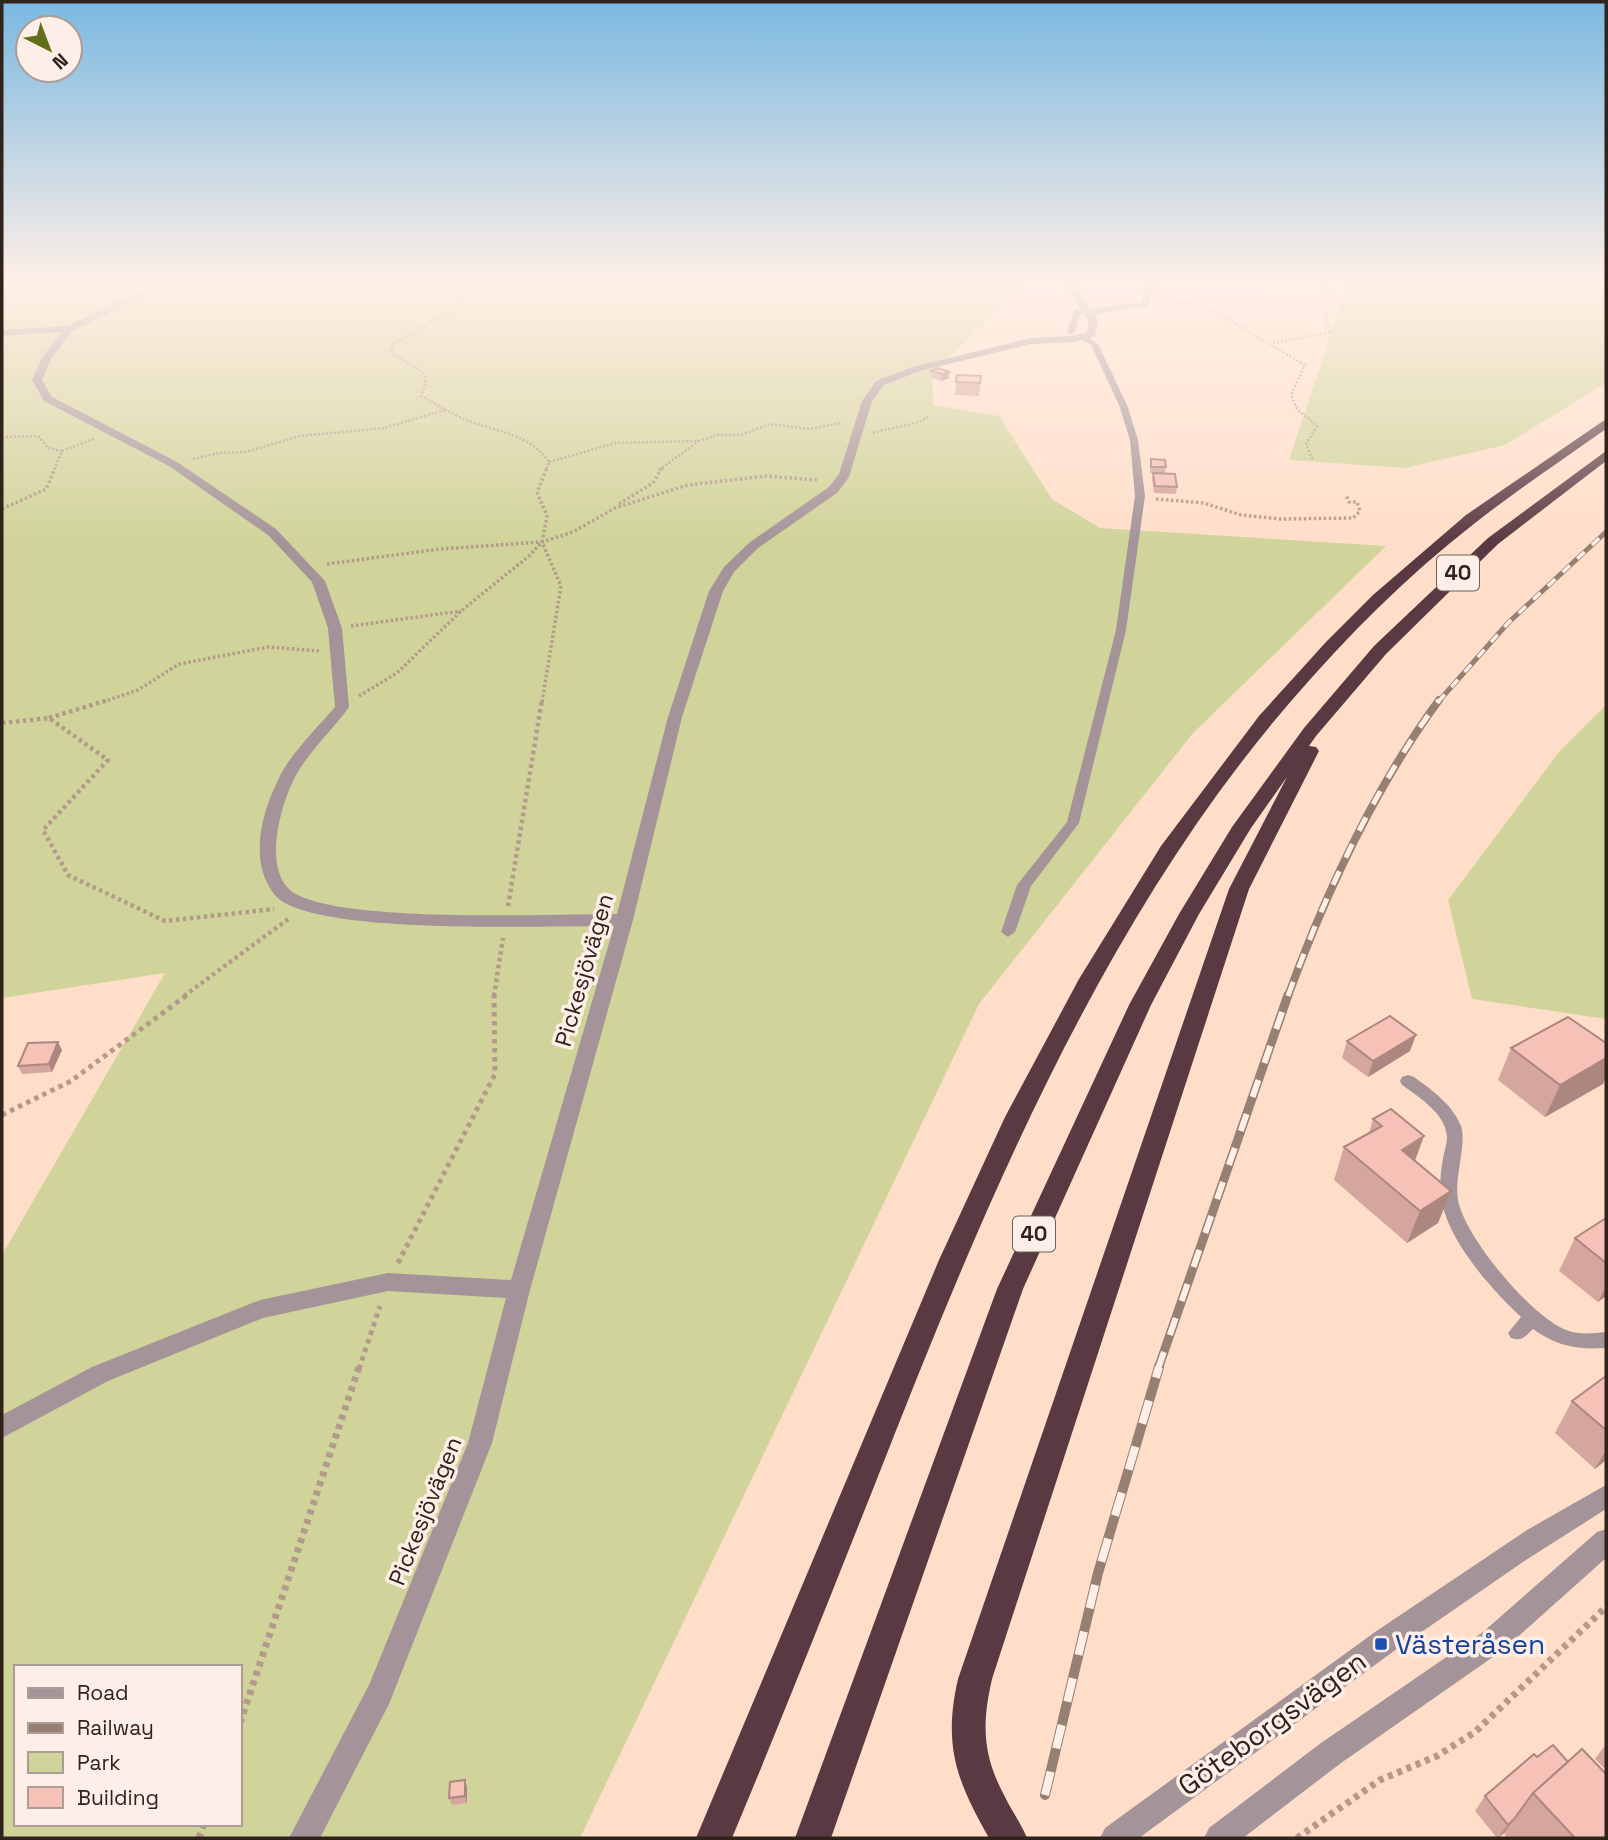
<svg xmlns="http://www.w3.org/2000/svg" width="1608" height="1840" font-family="'Space Grotesk',sans-serif">
<rect width="100%" height="100%" fill="#ffdec9"/>
<path fill="#d0d49a" fill-rule="evenodd" d="M2 285H1024L932 374 933 405 999 416 1052 499 1100 528 1386 546 1193 733 979 1004 580 1838H2V1255L165 973 2 998ZM16 1667H240V1824H16Z
M1347 285H1606V383L1505 445 1405 468 1289 460Z
M1606 705V1019L1472 999 1448 900 1559 752Z"/>
<g fill="none" stroke-linecap="round" stroke-linejoin="round">
<path stroke="#b49a8a" stroke-width="2.5" stroke-dasharray="2 2" stroke-linecap="butt" d="M473 285 453 310 393 344 391 353 423 372 426 382 421 396C436 404 450 413 466 420 496 432 529 433 549 462L546 470
M1161 305 1197 301 1305 365 1291 395 1297 409 1317 426 1306 444 1313 460
M1273 343 1332 332 1325 318 1333 305 1325 287 1329 285
M873 433C891 427 914 426 928 417
M2 437 38 436 48 448 62 451 54 470
M62 451 94 439
M193 459 219 453 246 452 300 436 384 428 445 410
M549 462 615 443 699 441 717 435H741L770 424 809 429 842 423
M659 470 699 441"/>
<path stroke="#b49a8a" stroke-width="3.5" stroke-dasharray="2.5 2.5" stroke-linecap="butt" d="M1156 499 1204 503 1241 515 1280 519 1353 518 1360 511 1357 502H1349L1346 495
M619 504 653 483 662 468
M2 509 46 489 55 468
M327 564 440 549 541 542
M351 626 461 611
M359 696 397 673 461 611 529 556 542 542 547 516 537 492 547 468
M103 702 138 690 179 664 268 647 319 651
M542 702 561 586 542 542 573 532 615 508 688 485 766 476 817 480"/>
<path stroke="#b49a8a" stroke-width="4.5" stroke-dasharray="3.5 3.5" stroke-linecap="butt" d="M49 718 108 700
M2 723 49 718 108 760 43 830 68 875 165 921 274 909
M508 906 542 700
M184 996 291 917
M494 996 503 938"/>
<path stroke="#b49a8a" stroke-width="5" stroke-dasharray="4.5 4.5" stroke-linecap="butt" d="M2 1115 71 1081 187 995
M398 1263 495 1074 494 995
M359 1369 380 1306"/>
<path stroke="#b49a8a" stroke-width="7" stroke-dasharray="5 5" stroke-linecap="butt" d="M240 1723 359 1367
M199 1838 204 1824
M1297 1838 1380 1780 1437 1756 1475 1732 1606 1607"/>
<path fill="#a49398" fill-rule="evenodd" d="M1074 309 1093 312 1089 314H1080L1075 332 1071 334 1067 332Z
M1080 335H1086L1098 344 1127 405 1138 440 1145 496 1126 630 1079 823 1031 886 1015 932 1008 937 1001 932 1017 885 1067 822 1116 630 1135 496 1130 440 1119 405 1091 345 1080 339Z
M1408 1075 1414 1077C1432 1090 1452 1104 1461 1126 1467 1144 1454 1177 1458 1200 1464 1236 1534 1321 1569 1331 1581 1335 1594 1333 1606 1332V1348C1578 1350 1556 1346 1533 1329 1526 1336 1521 1342 1511 1338L1508 1333 1521 1317C1492 1290 1453 1246 1443 1207 1439 1192 1440 1174 1443 1159 1444 1152 1447 1144 1447 1137 1446 1114 1419 1097 1402 1085L1400 1081 1402 1077Z"/>
<path fill="#a49398" fill-rule="evenodd" d="M154 285H166L72 331 51 359 42 380 52 397 177 462 276 529 325 581 342 628 349 707C332 731 307 753 294 779 281 805 263 866 290 890 329 924 555 914 617 914L668 717 709 591 724 567 750 542 829 487 839 474 862 401 876 381 912 367 1031 338 1074 336 1087 332 1088 320 1066 285H1075L1090 309 1142 302 1144 285H1154L1149 306 1094 314 1098 320 1095 336 1074 342 1031 344 920 371 884 385 872 401 849 477 837 493 758 548 734 572 723 591 682 717 633 920 530 1290 492 1443 389 1704 320 1838H289L369 1685 468 1443 506 1298 388 1291 263 1318 108 1381 2 1438V1415L92 1367 260 1300 388 1273 511 1280 614 926C554 925 306 937 274 894 248 860 262 812 279 778 290 754 318 727 335 707L328 628 312 582 268 535 169 466 44 401 32 380 41 359 61 332 2 336V330L67 326Z"/>
<path fill="#a49398" fill-rule="evenodd" d="M1606 1485V1509L1523 1562 1394 1651 1139 1838H1100L1105 1828 1375 1632 1527 1530Z
M1606 1529V1558L1503 1650 1341 1763 1243 1838H1204L1209 1828 1321 1743 1483 1632 1597 1532Z"/>
<path fill="#593942" fill-rule="evenodd" d="M1606 419V429C1562 460 1517 490 1475 523 1408 575 1347 636 1292 700 1100 922 981 1213 875 1484 828 1602 781 1721 732 1838H696L939 1260 1005 1117 1079 979 1161 846 1259 716 1326 642 1373 595 1466 515Z
M1606 451V461L1498 544 1386 654 1316 736 1309 746 1316 747 1319 751 1249 889 992 1679C982 1723 982 1754 1004 1795 1011 1810 1021 1823 1027 1838H989C956 1780 943 1745 958 1679L1229 889 1287 777 1251 828 1199 914 1151 1005 1023 1289 831 1838H795L997 1289 1129 1005 1179 914 1232 827 1304 728 1374 646 1488 538Z"/>
<g stroke="#968071" stroke-width="5">
<path id="rail-far3" d="M1438 702 1508 623 1606 532"/>
</g>
<g stroke="#968071" stroke-width="8">
<path id="rail-far2" d="M1288 996C1326 892 1373 790 1439 700"/>
</g>
<g stroke="#968071" stroke-width="9">
<path id="rail-far1" d="M1158 1369 1288 995"/>
</g>
<g stroke="#968071" stroke-width="10">
<path id="rail" d="M1045 1795 1098 1573 1159 1367"/>
</g>
<use href="#rail-far3" stroke="#fdefe7" stroke-width="3.5" stroke-dasharray="10" stroke-linecap="butt"/>
<use href="#rail-far2" stroke="#fdefe7" stroke-width="5" stroke-dasharray="15" stroke-linecap="butt"/>
<use href="#rail-far1" stroke="#fdefe7" stroke-width="6" stroke-dasharray="18" stroke-linecap="butt"/>
<use href="#rail" stroke="#fdefe7" stroke-width="8" stroke-dasharray="24" stroke-linecap="butt"/>
</g>
<path fill="#d4a69d" d="M931 371 949 372V378L941 381 931 377Z
M957 375 981 376 979 396 955 395Z
M1151 459 1166 467 1165 474 1177 487 1176 494 1154 493 1152 480 1153 473H1150Z
M1347 1041 1410 1051 1368 1077 1342 1058Z
M1606 1043V1076L1603 1084 1545 1117 1498 1080 1511 1048Z
M62 1050 52 1072 22 1074 18 1066Z
M1391 1109 1415 1161 1451 1191 1438 1223 1407 1243 1334 1180 1344 1147 1369 1133 1373 1119Z
M1606 1218V1296L1598 1302 1559 1271 1575 1238Z
M1606 1376V1460L1595 1469 1555 1433 1572 1401Z
M1606 1744V1770L1595 1759Z
M1537 1757 1606 1838H1507L1504 1833 1497 1838 1475 1811 1485 1796Z
M467 1787V1803L452 1805 449 1798Z"/>
<path fill="#ac8780" d="M949 372V378L941 381 942 374Z
M1416 1035 1410 1051 1368 1077 1373 1061Z
M58 1042 62 1050 52 1072 49 1064Z
M1606 1058V1076L1603 1084 1545 1117 1560 1085Z
M1424 1136 1412 1169 1402 1150Z
M1451 1191 1438 1223 1407 1243 1420 1211Z
M1606 1286V1296L1598 1302Z
M1606 1450V1460L1595 1469Z
M465 1780 467 1787V1803L465 1796Z
M1514 1819 1504 1833 1498 1838 1508 1825Z"/>
<path fill="#f6c1b7" stroke="#ac8780" stroke-width="2" d="M938 368 949 372 942 374 931 371Z
M957 375 981 376 980 383 956 382Z
M1151 459 1165 460 1166 467H1151Z
M1153 473 1175 474 1177 487 1155 486Z
M1390 1016 1416 1035 1373 1061 1347 1041Z
M1568 1017 1606 1043V1058L1560 1085 1511 1048Z
M58 1042 49 1064 18 1066 28 1043Z
M1391 1109 1424 1136 1402 1150 1451 1191 1420 1211 1344 1147 1382 1126 1373 1119Z
M1606 1218V1263L1575 1238Z
M1606 1376V1430L1572 1401Z
M1553 1745 1568 1762 1533 1793 1514 1819 1508 1825 1485 1796 1534 1754 1537 1757Z
M1582 1749 1606 1774V1838H1575L1533 1793Z
M465 1780V1796L449 1798 450 1782Z"/>
<linearGradient id="sky" x2="0" y2="1"><stop stop-color="#7ab8e1"/><stop offset="0.52" stop-color="#fff0e7"/><stop offset="1" stop-color="#fff0e7" stop-opacity="0"/></linearGradient>
<rect width="1608" height="543" fill="url(#sky)"/>
<rect fill="#1a4fb4" stroke="#fdefe7" stroke-width="2.5" x="1374" y="1637" width="14" height="14" rx="3.5"/>
<g text-anchor="middle" stroke-width="7" stroke-linejoin="round" paint-order="stroke">
<g fill="#fdefe7" stroke="#6d6058" stroke-width="2">
<rect x="1437" y="555.5" width="42" height="35" rx="5"/>
<rect x="1013" y="1216.5" width="42" height="35" rx="5"/>
</g>
<g font-size="21" font-weight="bold" fill="#2f231b">
<text x="1458" y="580">40</text>
<text x="1034" y="1241">40</text>
</g>
<g font-size="23" fill="#2f231b" stroke="#fdefe7">
<text transform="translate(584 970) rotate(-74)" y="8">Pickesjövägen</text>
<text transform="translate(425 1511) rotate(-68)" y="8">Pickesjövägen</text>
</g>
<g font-size="28" fill="#164399" stroke="#fdefe7" text-anchor="start">
<text x="1395" y="1654">Västeråsen</text>
</g>
<g font-size="28" fill="#2f231b" stroke="#fdefe7">
<text transform="translate(1272 1723) rotate(-36)" y="10">Göteborgsvägen</text>
</g>
</g>
<rect width="1608" height="1840" fill="none" stroke="#2f231b" stroke-width="7"/>
<rect x="14" y="1665" width="228" height="161" fill="#fdefe7" stroke="#ab9d95" stroke-width="2"/>
<rect x="28" y="1688" width="35" height="10" fill="#a49398" stroke="#ab9d95" stroke-width="2"/>
<text x="77" y="1700" font-size="21" fill="#2f231b">Road</text>
<rect x="28" y="1723" width="35" height="10" fill="#968071" stroke="#ab9d95" stroke-width="2"/>
<text x="77" y="1735" font-size="21" fill="#2f231b">Railway</text>
<rect x="28" y="1752" width="35" height="21" fill="#d0d49a" stroke="#ab9d95" stroke-width="2"/>
<text x="77" y="1770" font-size="21" fill="#2f231b">Park</text>
<rect x="28" y="1787" width="35" height="21" fill="#f6c1b7" stroke="#ab9d95" stroke-width="2"/>
<text x="77" y="1805" font-size="21" fill="#2f231b">Building</text>
<g transform="translate(49 49) rotate(138)"><circle r="33" fill="#fdefe7" stroke="#ab9d95" stroke-width="2"/>
<path d="M0-5L12 26L0 18L-12 26Z" fill="#636f18"/>
<text y="-10" font-size="19" font-weight="bold" text-anchor="middle" fill="#2f231b">N</text>
</g>
</svg>
